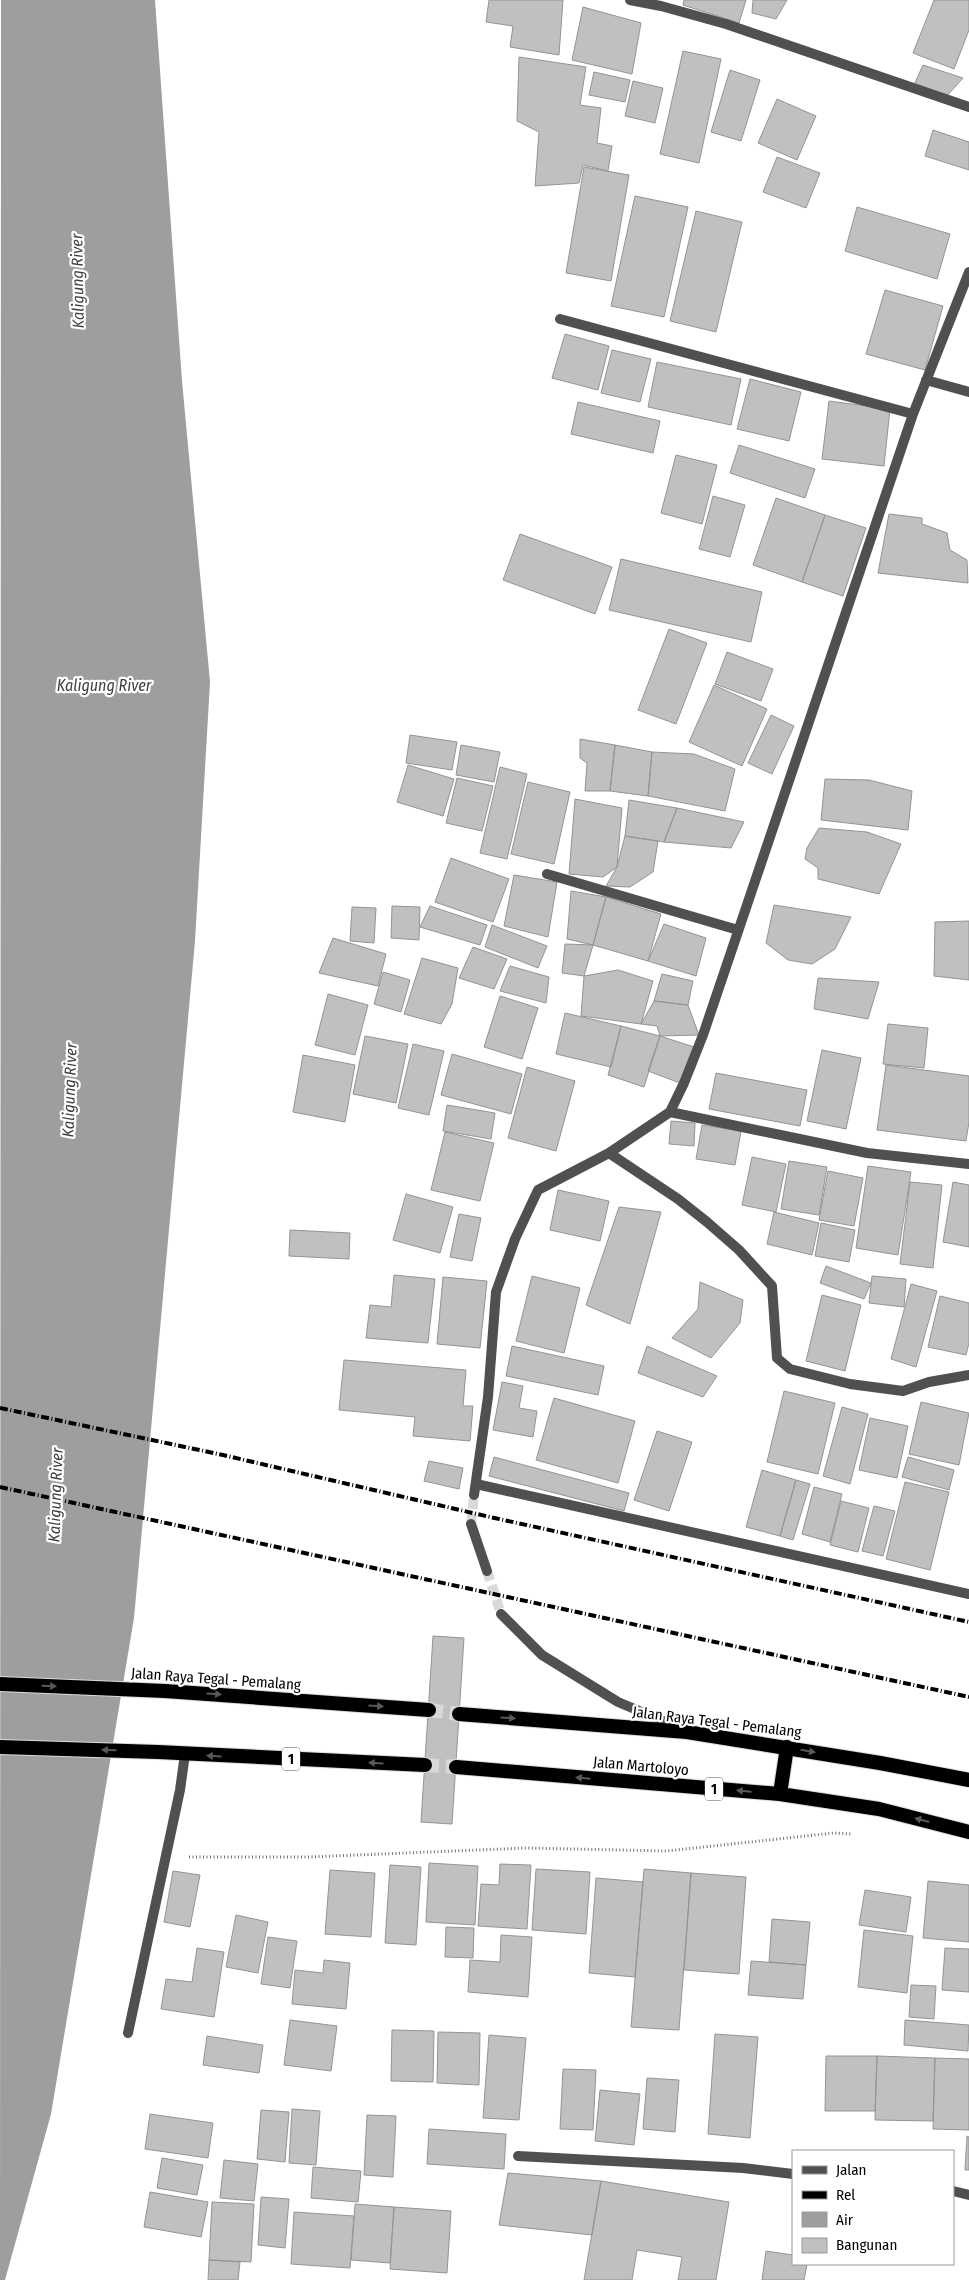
<svg xmlns="http://www.w3.org/2000/svg" width="969" height="2280" font-family="'Fira Sans Condensed',sans-serif">
<rect width="100%" height="100%" fill="#fff"/>
<path fill="#9e9e9e" d="M1 0H155L182 381 210 682 195 941 134 1618 51 2114 5 2280H0Z"/>
<path fill="#c0c0c0" stroke="#949494" d="M489 0H563L559 55 510 47 513 26 486 22Z
M684 0H746L739 23 683 5Z
M753 0H787L776 19 752 13Z
M934 0H969V30L954 69 913 53Z
M583 7 641 23 632 74 572 60Z
M683 51 721 59 699 163 660 154Z
M519 57 586 67 580 105 601 108 597 143 612 146 608 171 583 165 579 183 535 186 539 132 517 121Z
M923 65 963 78 946 97 914 85Z
M730 70 760 80 741 141 711 132Z
M594 72 630 80 625 102 589 95Z
M633 81 663 88 655 123 625 116Z
M777 99 816 116 797 160 758 143Z
M933 130 969 142V170L925 156Z
M777 157 820 173 806 208 763 192Z
M584 167 629 175 611 281 566 273Z
M635 196 688 207 664 317 611 306Z
M857 207 950 234 937 279 845 251Z
M696 211 742 222 716 332 670 321Z
M885 290 943 306 925 370 866 354Z
M565 334 609 346 598 390 552 378Z
M612 350 651 359 640 402 601 393Z
M657 362 741 379 731 425 648 407Z
M750 379 801 392 789 441 737 429Z
M829 401 890 409 884 466 822 459Z
M578 402 660 421 653 453 571 434Z
M739 445 815 469 805 498 730 473Z
M676 455 717 465 702 524 661 513Z
M713 496 745 505 730 557 699 549Z
M776 498 825 515 802 582 753 565Z
M889 514 922 518V524L947 533 950 550 967 560 968 583 878 573Z
M825 515 866 528 843 596 802 582Z
M520 534 612 567 595 614 503 580Z
M621 559 762 592 751 642 609 610Z
M669 629 707 643 676 724 638 710Z
M727 652 773 669 761 701 715 684Z
M714 685 767 709 742 766 689 742Z
M771 715 794 726 772 774 748 763Z
M410 735 457 742 452 770 406 763Z
M580 739 615 745 610 791H585L587 763 580 758Z
M461 745 500 752 494 782 456 775Z
M615 745 652 752 648 796 610 791Z
M652 752 694 754 735 769 725 811 648 796Z
M408 765 454 779 443 816 397 802Z
M500 767 527 774 507 859 480 853Z
M457 778 493 786 482 831 446 823Z
M825 779 869 780 912 791 908 830 821 820Z
M528 782 570 792 554 864 511 854Z
M575 799 622 808 617 867 603 877 569 874Z
M629 800 677 808 664 842 625 836Z
M677 808 744 822 731 848 664 842Z
M819 828 867 832 901 844 879 894 818 879V868L805 859 807 848Z
M625 836 658 841 653 872 630 887 606 886 617 867Z
M451 858 509 879 493 922 435 902Z
M514 875 557 882 548 937 504 926Z
M571 891 606 897 593 945 567 939Z
M606 897 661 914 648 961 593 945Z
M774 905 851 917 835 949 812 964 788 960 766 943Z
M392 906 420 907 419 940 391 938Z
M430 906 487 925 480 945 420 927Z
M352 907 376 908 374 943 350 941Z
M969 921V980L934 976 935 922Z
M664 924 706 938 696 976 648 961Z
M492 925 547 946 538 968 485 947Z
M333 938 386 954 378 986 319 973Z
M565 944 593 945 584 976 562 973Z
M473 947 507 959 494 989 459 978Z
M422 958 458 968 452 1004 441 1024 404 1014Z
M510 966 549 977 546 1003 500 991Z
M618 970 653 981 641 1024 581 1016 584 976Z
M383 972 410 980 401 1012 374 1004Z
M662 974 693 981 688 1005 654 1001Z
M818 978 879 982 868 1019 814 1009Z
M328 994 368 1005 355 1055 315 1045Z
M500 996 538 1008 522 1059 484 1047Z
M654 1001 688 1005 699 1035 660 1036 657 1026 641 1024Z
M565 1013 621 1026 611 1067 556 1054Z
M888 1024 928 1028 924 1068 883 1064Z
M621 1026 660 1036 644 1087 608 1075Z
M365 1036 408 1044 396 1103 353 1094Z
M660 1036 694 1047 680 1083 648 1071Z
M413 1044 444 1051 429 1115 398 1108Z
M822 1050 861 1058 846 1129 807 1121Z
M452 1054 522 1074 511 1114 441 1095Z
M303 1055 355 1065 345 1122 293 1112Z
M886 1065 969 1076V1122L966 1141 877 1130Z
M527 1067 575 1081 556 1151 508 1138Z
M716 1073 807 1090 800 1126 709 1109Z
M447 1105 495 1113 491 1139 443 1131Z
M671 1121 695 1123 694 1146 669 1144Z
M702 1125 741 1131 735 1165 696 1159Z
M445 1132 494 1143 480 1201 431 1190Z
M752 1157 786 1164 776 1212 742 1205Z
M789 1161 827 1167 819 1215 781 1209Z
M868 1166 911 1172 898 1255 856 1248Z
M828 1171 863 1178 854 1226 819 1220Z
M910 1182 942 1185 933 1268 900 1264Z
M953 1182 969 1185V1247L943 1242Z
M558 1190 609 1201 600 1241 550 1230Z
M406 1194 453 1207 440 1253 393 1240Z
M619 1207 661 1212 630 1324 586 1305Z
M774 1212 819 1223 812 1255 767 1244Z
M459 1214 481 1218 472 1261 450 1257Z
M821 1223 855 1230 849 1262 815 1256Z
M290 1230 350 1233 349 1259 289 1256Z
M826 1266 871 1283 864 1299 820 1283Z
M394 1275 435 1279 428 1343 366 1338 370 1305 391 1307Z
M532 1276 580 1288 564 1353 516 1341Z
M872 1276 906 1279 904 1307 869 1303Z
M443 1277 487 1281 480 1348 437 1344Z
M700 1282 743 1300 740 1323 711 1358 672 1338 698 1309Z
M911 1284 937 1291 916 1367 891 1359Z
M822 1295 861 1305 845 1371 806 1361Z
M940 1296 969 1303V1343L966 1355 928 1347Z
M512 1346 604 1366 598 1395 506 1376Z
M647 1346 717 1376 703 1397 638 1373Z
M344 1360 466 1370 463 1406H473L470 1441 413 1436 415 1417 339 1410Z
M502 1382 523 1386 519 1408 537 1411 533 1437 493 1430Z
M784 1391 835 1403 818 1474 767 1462Z
M554 1398 635 1421 618 1483 536 1460Z
M921 1402 969 1413 959 1465 909 1454Z
M842 1407 868 1414 850 1484 823 1476Z
M870 1418 908 1426 897 1478 859 1470Z
M657 1431 692 1442 669 1511 634 1500Z
M494 1457 629 1493 624 1511 489 1476Z
M908 1457 954 1470 949 1490 902 1477Z
M429 1461 463 1468 459 1489 424 1481Z
M762 1470 796 1480 780 1536 746 1527Z
M796 1480 810 1484 793 1540 780 1536Z
M905 1482 949 1492 930 1570 886 1559Z
M814 1487 842 1494 830 1542 802 1534Z
M841 1501 869 1508 858 1552 830 1545Z
M874 1506 895 1511 883 1556 862 1551Z
M433 1636 464 1638 452 1824 421 1822Z
M429 1863 478 1866 475 1925 426 1922Z
M500 1864 531 1865 527 1929 478 1926 481 1884 499 1885Z
M390 1865 421 1867 416 1945 385 1943Z
M536 1869 590 1872 586 1934 532 1930Z
M644 1869 691 1873 679 2030 631 2027Z
M330 1870 375 1873 371 1937 325 1934Z
M173 1871 200 1875 190 1927 164 1922Z
M691 1873 746 1877 739 1974 684 1970Z
M596 1878 643 1882 635 1977 589 1973Z
M928 1881 969 1885V1942L923 1938Z
M865 1890 911 1897 906 1932 859 1925Z
M236 1915 268 1922 258 1973 226 1967Z
M772 1919 810 1922 806 1965 769 1962Z
M446 1927 474 1928 473 1958 445 1957Z
M864 1930 913 1936 907 1993 858 1987Z
M501 1935 532 1937 528 1997 468 1992 470 1960 500 1962Z
M268 1937 297 1941 290 1988 261 1984Z
M197 1948 224 1952 214 2017 161 2009 166 1979 192 1982Z
M945 1948 969 1949V1992L942 1990Z
M324 1960 350 1963 346 2009 292 2004 295 1970 323 1973Z
M751 1961 806 1965 803 1999 748 1995Z
M911 1985 936 1986 934 2019 909 2017Z
M290 2020 337 2026 331 2071 284 2065Z
M905 2020 969 2025 968 2051 904 2045Z
M392 2030 434 2031 433 2082 391 2081Z
M438 2032 480 2033 479 2085 437 2083Z
M715 2034 758 2037 750 2138 708 2134Z
M489 2035 526 2038 519 2120 483 2118Z
M207 2036 263 2045 259 2073 203 2065Z
M826 2056H877L875 2111H825Z
M877 2056 935 2058 933 2121 875 2120Z
M935 2058 969 2059V2130L933 2129Z
M563 2069 596 2070 593 2130 560 2129Z
M647 2078 679 2080 675 2132 643 2129Z
M600 2090 640 2094 634 2145 595 2141Z
M292 2109 320 2111 316 2165 289 2163Z
M261 2110 289 2112 285 2162 257 2159Z
M150 2114 213 2123 208 2158 145 2149Z
M367 2115 396 2116 393 2177 364 2175Z
M429 2129 506 2134 504 2169 427 2164Z
M967 2136 969 2137V2170H965Z
M162 2158 203 2165 197 2195 157 2188Z
M224 2160 258 2164 254 2201 220 2198Z
M313 2167 361 2171 358 2202 311 2198Z
M508 2173 601 2181 592 2235 499 2225Z
M601 2181 729 2202 716 2280H678L682 2257 637 2250 632 2280H584Z
M150 2192 208 2202 201 2237 144 2227Z
M261 2197 289 2199 285 2248 258 2245Z
M212 2202 254 2204 251 2262 209 2260Z
M355 2204 394 2207 390 2263 351 2260Z
M394 2207 451 2211 447 2273 390 2269Z
M294 2212 354 2216 350 2268 291 2264Z
M766 2251 793 2255V2264H807L804 2280H762Z
M209 2260 240 2262 238 2280H208Z"/>
<g fill="none" stroke-linecap="round" stroke-linejoin="round">
<path stroke="#d9d9d9" stroke-width="10" stroke-dasharray="10 5" stroke-linecap="butt" d="M471 1524 474 1495
M487 1571 501 1614"/>
<path stroke="#d9d9d9" stroke-width="14" stroke-dasharray="14 7" stroke-linecap="butt" d="M429 1710 459 1714
M425 1765 456 1767"/>
<g stroke="#dbdbdb" stroke-width="16">
<path id="trunk" d="M0 1684 165 1691 429 1710
M459 1714 687 1732 880 1763 969 1780
M0 1747 158 1752 425 1765
M456 1767 780 1794 879 1809 969 1832
M780 1794 787 1747"/>
</g>
<path stroke="#727272" stroke-width="3" stroke-dasharray="1 2.5" stroke-linecap="butt" d="M189 1857H309L526 1848 666 1851 834 1833 852 1834"/>
<path stroke="#505050" stroke-width="10" d="M630 0 661 6 726 24 969 107
M560 319 913 414
M926 380 969 392
M547 874 738 930
M670 1112 867 1153 969 1164
M609 1153 678 1199 707 1222 739 1250 772 1286 777 1358 790 1369 850 1384 903 1391 929 1382 969 1375
M476 1484 969 1594
M474 1495 488 1397 496 1292 515 1239 538 1190 609 1153 670 1112 684 1083 703 1035 913 414 969 272
M471 1524 487 1571
M501 1614 542 1655 618 1702 682 1729
M128 2033 180 1790 185 1754
M518 2156 743 2168 793 2174
M953 2191 969 2195"/>
<use href="#trunk" stroke="#000" stroke-width="14"/>
<path stroke="#000" stroke-width="4" stroke-dasharray="8 2.5 1 2.5" stroke-linecap="butt" d="M0 1408 223 1455 490 1517 969 1622
M0 1487 969 1697"/>
</g>
<defs><path id="oneway-solid" d="M-6-.8H1V-3.2L6.5 0L1 3.2V.8H-6Z" transform="scale(1.25)"/></defs>
<g fill="#595959">
<use href="#oneway-solid" transform="translate(49 1686) rotate(2)"/>
<use href="#oneway-solid" transform="translate(214 1694) rotate(4)"/>
<use href="#oneway-solid" transform="translate(376 1706) rotate(4)"/>
<use href="#oneway-solid" transform="translate(508 1718) rotate(4)"/>
<use href="#oneway-solid" transform="translate(109 1750) rotate(-178)"/>
<use href="#oneway-solid" transform="translate(808 1751) rotate(10)"/>
<use href="#oneway-solid" transform="translate(214 1756) rotate(-177)"/>
<use href="#oneway-solid" transform="translate(376 1763) rotate(-177)"/>
<use href="#oneway-solid" transform="translate(583 1778) rotate(-175)"/>
<use href="#oneway-solid" transform="translate(744 1791) rotate(-175)"/>
<use href="#oneway-solid" transform="translate(922 1820) rotate(-165)"/>
</g>
<g text-anchor="middle" stroke-width="4.5" stroke-linejoin="round" paint-order="stroke">
<g fill="#fff" stroke="#4c4c4c" stroke-width="1">
<rect x="282" y="1747.5" width="18" height="23" rx="4"/>
<rect x="705" y="1777.5" width="18" height="23" rx="4"/>
</g>
<g font-size="14" font-weight="bold" fill="#000">
<text x="291" y="1764">1</text>
<text x="714" y="1794">1</text>
</g>
<g font-size="15" fill="#000" stroke="#fff">
<text transform="translate(216 1679) rotate(4)" y="5">Jalan Raya Tegal - Pemalang</text>
<text transform="translate(717 1722) rotate(7)" y="5">Jalan Raya Tegal - Pemalang</text>
<text transform="translate(641 1766) rotate(5)" y="5">Jalan Martoloyo</text>
</g>
<g font-size="16" font-style="italic" fill="#3f3f3f" stroke="#fff">
<text transform="translate(77 281) rotate(-91)" y="6">Kaligung River</text>
<text x="104" y="691">Kaligung River</text>
<text transform="translate(69 1090) rotate(-88)" y="6">Kaligung River</text>
<text transform="translate(55 1495) rotate(-88)" y="6">Kaligung River</text>
</g>
</g>
<rect x="792" y="2150" width="162" height="115" fill="#ffffff" stroke="#999999"/>
<rect x="802" y="2166" width="25" height="8" fill="#505050" stroke="#999999"/>
<text x="836" y="2175" font-size="15" fill="#000000">Jalan</text>
<rect x="802" y="2191" width="25" height="8" fill="#000000" stroke="#999999"/>
<text x="836" y="2200" font-size="15" fill="#000000">Rel</text>
<rect x="802" y="2212" width="25" height="15" fill="#9e9e9e" stroke="#999999"/>
<text x="836" y="2225" font-size="15" fill="#000000">Air</text>
<rect x="802" y="2238" width="25" height="15" fill="#c0c0c0" stroke="#999999"/>
<text x="836" y="2250" font-size="15" fill="#000000">Bangunan</text>
</svg>
